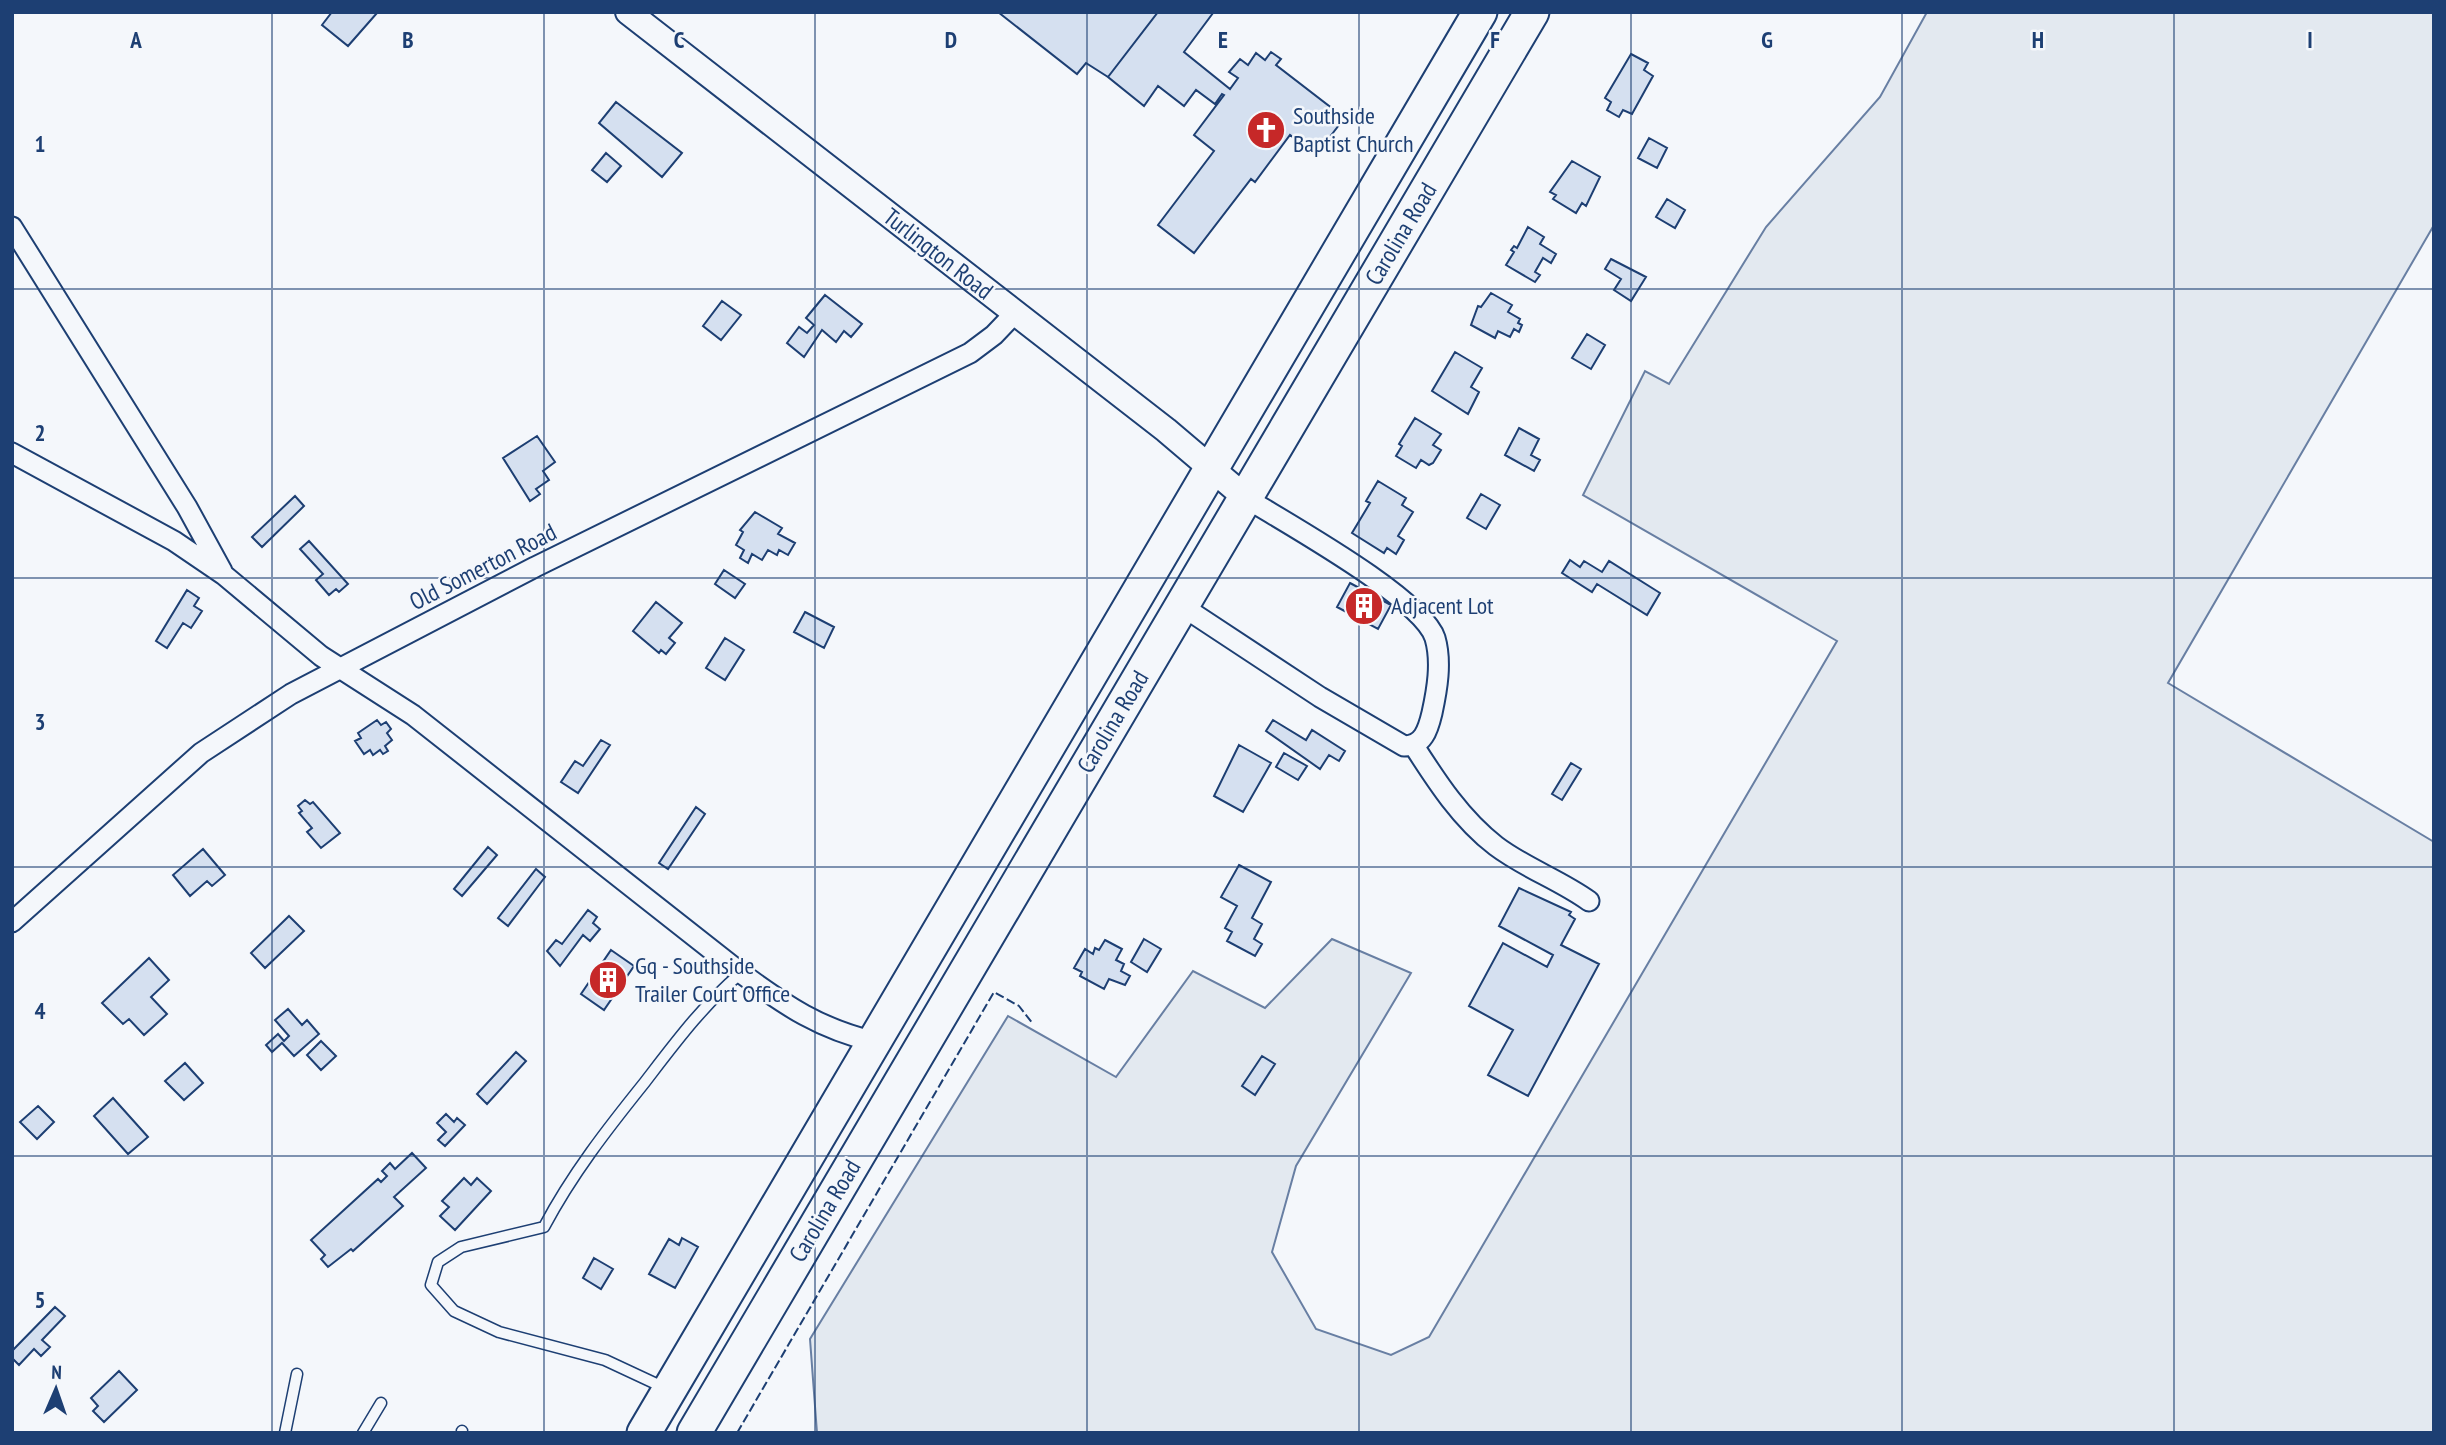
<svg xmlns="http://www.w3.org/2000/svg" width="2446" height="1445" font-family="'PT Sans Narrow',sans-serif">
<rect width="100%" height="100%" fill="#f4f7fb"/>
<path fill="#e3e9f0" stroke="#687fa3" stroke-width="2" d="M1927 12H2434V225L2168 683 2434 842V1433H817L810 1339 1008 1016 1116 1077 1193 971 1265 1008 1332 939 1411 973 1296 1166 1272 1252 1316 1329 1391 1355 1429 1337 1837 641 1583 495 1645 371 1669 384 1766 227 1880 97Z"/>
<path fill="#d5e0f0" stroke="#1d3f73" stroke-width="2" d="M332 12H376L377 13 348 46 322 25Z
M998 12H1158L1108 77 1086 63 1077 74Z
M1158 12 1213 13 1184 52 1230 89 1238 78 1229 72 1240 59 1248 65 1256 53 1265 60 1271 52 1281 59 1276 65 1342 116 1336 123 1339 125 1319 151 1314 153 1290 135 1255 182 1251 179 1194 253 1158 225 1214 151 1194 135 1224 95 1222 94 1215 104 1196 90 1184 106 1158 86 1144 106 1108 77Z
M1631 54 1648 63 1644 70 1653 76 1632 114 1623 110 1619 117 1607 110 1611 102 1605 98Z
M616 102 682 153 662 177 599 123Z
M1649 138 1667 148 1657 168 1638 158Z
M606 153 621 166 607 182 592 170Z
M1572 161 1600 177 1586 206 1582 203 1576 213 1553 199 1556 195 1550 192Z
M1667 199 1685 210 1675 228 1656 217Z
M1528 227 1544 237 1540 244 1556 254 1551 263 1543 258 1535 272 1540 275 1535 282 1506 265 1514 252 1511 250 1514 246 1517 248Z
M1611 259 1646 277 1631 301 1614 290 1621 279 1605 269Z
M1491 293 1512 305 1508 312 1520 319 1518 323 1522 325 1519 332 1514 329 1510 337 1498 331 1495 338 1471 325 1478 306 1481 307Z
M825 295 862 324 851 337 844 331 836 342 822 330 804 357 787 343 799 327 807 333 814 325 806 318Z
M722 301 741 315 721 340 703 326Z
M1587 334 1605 345 1591 369 1572 358Z
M1455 352 1482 368 1471 387 1479 392 1468 414 1432 391Z
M1415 418 1441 434 1433 445 1441 450 1433 463 1429 465 1421 460 1416 468 1396 456 1402 446 1399 444Z
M1519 428 1539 439 1531 455 1540 460 1534 471 1505 455Z
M537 436 555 462 543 471 549 480 536 489 540 494 530 501 503 458Z
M1378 481 1406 498 1402 505 1413 512 1398 536 1404 540 1396 554 1387 548 1384 553 1352 533 1370 503 1366 501Z
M1481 494 1500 505 1486 529 1467 518Z
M295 496 304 506 262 547 252 537Z
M755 512 782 528 778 534 795 543 788 555 779 550 777 555 768 550 762 560 752 554 748 563 740 558 744 550 736 545 743 532 740 530Z
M309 541 348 584 339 592 336 589 329 595 316 580 323 574 300 549Z
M1570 560 1580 567 1584 561 1602 572 1609 561 1660 593 1647 615 1597 584 1592 592 1562 573Z
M724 570 745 584 735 598 715 584Z
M1350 583 1391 605 1378 629 1337 607Z
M187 590 199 598 194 606 202 611 191 628 183 623 167 648 156 641Z
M656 602 682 623 669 638 675 643 666 654 661 650 659 653 633 631Z
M805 612 834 627 824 648 794 632Z
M725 638 744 650 725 680 706 668Z
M377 720 381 725 386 722 391 729 387 733 392 740 385 746 388 751 383 754 380 750 373 755 370 750 364 754 355 741 361 738 358 733Z
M1273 720 1306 740 1312 730 1345 751 1339 761 1329 755 1320 769 1266 731Z
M601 740 610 745 578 793 561 782 575 761 583 766Z
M1239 745 1271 763 1243 812 1214 796Z
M1284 753 1307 766 1298 780 1276 767Z
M1571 763 1581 769 1562 800 1552 794Z
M305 800 310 804 313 802 340 833 321 848 307 832 312 828 299 813 302 811 298 806Z
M696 807 705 814 668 869 659 863Z
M488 847 497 855 462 896 454 889Z
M203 849 225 875 212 886 207 881 190 896 173 875Z
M1239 865 1271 882 1252 918 1262 924 1254 939 1262 944 1255 956 1227 941 1232 932 1225 928 1237 906 1221 897Z
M536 869 545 877 508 926 498 918Z
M1519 888 1571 912 1569 915 1575 919 1561 945 1599 964 1528 1096 1488 1075 1513 1030 1469 1006 1503 943 1547 967 1553 955 1499 926Z
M588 910 597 917 593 923 600 929 590 941 583 935 560 966 547 951 556 940 562 944Z
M289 916 304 931 265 968 251 953Z
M1144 939 1161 949 1147 972 1131 962Z
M1105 940 1122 949 1116 960 1124 964 1121 971 1130 976 1125 985 1109 979 1104 989 1080 976 1082 972 1074 968 1085 949 1093 954 1095 948 1099 950Z
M611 950 634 966 604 1010 581 994Z
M149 958 169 980 151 997 167 1014 144 1035 129 1019 123 1024 102 1003Z
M288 1009 302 1025 307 1020 319 1034 294 1056 282 1043 272 1052 266 1045 278 1034 284 1041 289 1036 275 1020Z
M321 1041 336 1056 321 1070 307 1055Z
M516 1052 526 1061 487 1104 477 1094Z
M1262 1056 1275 1064 1255 1095 1242 1086Z
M185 1063 203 1083 184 1100 165 1081Z
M113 1098 148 1137 128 1154 94 1116Z
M38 1106 54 1122 37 1139 20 1122Z
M446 1114 454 1122 457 1118 465 1125 445 1146 438 1140 446 1132 437 1123Z
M412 1153 426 1168 394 1197 403 1206 353 1251 351 1249 328 1267 321 1259 325 1255 311 1240 378 1179 381 1182 387 1176 382 1171 390 1163 395 1169Z
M464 1178 471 1185 477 1178 491 1191 455 1230 440 1216 449 1207 442 1201Z
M682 1238 698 1247 675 1288 649 1274 669 1239 679 1245Z
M594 1258 613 1269 601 1289 583 1278Z
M55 1307 65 1316 42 1340 50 1347 41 1356 34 1349 19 1365 12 1358V1351Z
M119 1371 137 1390 104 1422 93 1411 98 1406 91 1398Z"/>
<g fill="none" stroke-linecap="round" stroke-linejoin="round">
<g stroke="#1d3f73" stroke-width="13">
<path id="service" d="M665 1388 605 1360 499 1332 454 1311 431 1285 438 1262 461 1247 544 1227C572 1174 608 1128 645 1082 675 1043 703 1005 741 973
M285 1433 297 1374
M363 1433 381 1403
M462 1433V1431"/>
</g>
<g stroke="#1d3f73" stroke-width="23">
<path id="minor" d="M12 227 187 507 222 571
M12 453 174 541 224 575 321 656 413 715 741 973C786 1006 820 1029 875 1042
M1182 606 1320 697 1404 746C1423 746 1428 730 1432 713 1437 690 1442 662 1435 638 1422 598 1286 523 1246 498
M1414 746C1437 782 1461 819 1496 846 1525 868 1560 880 1589 901
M12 922 201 753 291 694 535 567 970 353 994 335 1015 313"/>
</g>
<g stroke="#1d3f73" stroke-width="28">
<path id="tertiary" d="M628 12 1166 430 1246 498"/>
</g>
<g stroke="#1d3f73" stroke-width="37">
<path id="trunk" d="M644 1433 1480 12
M694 1433 1532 12"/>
</g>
<use href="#service" stroke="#f4f7fb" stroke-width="10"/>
<use href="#minor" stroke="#f4f7fb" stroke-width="19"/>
<use href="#tertiary" stroke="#f4f7fb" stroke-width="24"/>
<use href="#trunk" stroke="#f4f7fb" stroke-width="33"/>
<path stroke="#1d3f73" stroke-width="2" stroke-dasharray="9 3.5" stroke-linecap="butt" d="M737 1433 994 992 1019 1006 1033 1024"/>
</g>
<path fill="none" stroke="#1d3f73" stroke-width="2" stroke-opacity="0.55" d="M272 12V1433M544 12V1433M815 12V1433M1087 12V1433M1359 12V1433M1631 12V1433M1902 12V1433M2174 12V1433M12 289H2434M12 578H2434M12 867H2434M12 1156H2434"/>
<defs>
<g id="church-disc" transform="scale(2.0125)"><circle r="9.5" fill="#c62828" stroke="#f4f7fb"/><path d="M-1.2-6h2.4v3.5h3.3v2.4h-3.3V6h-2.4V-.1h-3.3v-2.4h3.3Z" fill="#fff"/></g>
<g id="building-disc" transform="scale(2.0125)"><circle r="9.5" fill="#c62828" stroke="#f4f7fb"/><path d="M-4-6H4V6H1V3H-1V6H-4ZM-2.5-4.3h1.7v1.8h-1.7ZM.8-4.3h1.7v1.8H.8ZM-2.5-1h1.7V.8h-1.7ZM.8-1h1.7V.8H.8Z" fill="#fff"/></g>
</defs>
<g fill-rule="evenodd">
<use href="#church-disc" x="1266" y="130"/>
<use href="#building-disc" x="1364" y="606"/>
<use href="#building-disc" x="608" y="980"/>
</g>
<g text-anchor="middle" stroke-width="5" stroke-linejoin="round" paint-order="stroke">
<g font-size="24" fill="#1d3f73" stroke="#f4f7fb" text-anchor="start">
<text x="1293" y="124">Southside<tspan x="1293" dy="28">Baptist Church</tspan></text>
<text x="1391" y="614">Adjacent Lot</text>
<text x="635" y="974">Gq - Southside<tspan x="635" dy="28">Trailer Court Office</tspan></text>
</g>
<g font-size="24" fill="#1d3f73" stroke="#f4f7fb">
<text transform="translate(1401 234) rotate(-59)" y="8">Carolina Road</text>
<text transform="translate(938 254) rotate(38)" y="8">Turlington Road</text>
<text transform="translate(483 567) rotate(-27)" y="8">Old Somerton Road</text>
<text transform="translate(1113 722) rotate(-59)" y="8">Carolina Road</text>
<text transform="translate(825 1211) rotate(-59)" y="8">Carolina Road</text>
</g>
</g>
<g font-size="23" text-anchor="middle" font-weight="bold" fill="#1d3f73" stroke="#f4f7fb" stroke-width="5" stroke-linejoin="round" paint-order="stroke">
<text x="136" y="48">A</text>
<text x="408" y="48">B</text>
<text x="679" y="48">C</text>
<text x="951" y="48">D</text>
<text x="1223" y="48">E</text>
<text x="1495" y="48">F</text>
<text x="1767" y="48">G</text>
<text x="2038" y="48">H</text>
<text x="2310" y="48">I</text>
<text x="40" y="152">1</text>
<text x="40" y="441">2</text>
<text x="40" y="730">3</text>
<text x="40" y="1019">4</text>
<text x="40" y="1308">5</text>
</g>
<rect width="2446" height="1445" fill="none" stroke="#1d3f73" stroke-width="28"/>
<g transform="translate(56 1389) rotate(2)" stroke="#f4f7fb" stroke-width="5" paint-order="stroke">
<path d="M0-5L12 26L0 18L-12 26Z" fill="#1d3f73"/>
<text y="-10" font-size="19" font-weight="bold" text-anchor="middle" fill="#1d3f73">N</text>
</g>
</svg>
